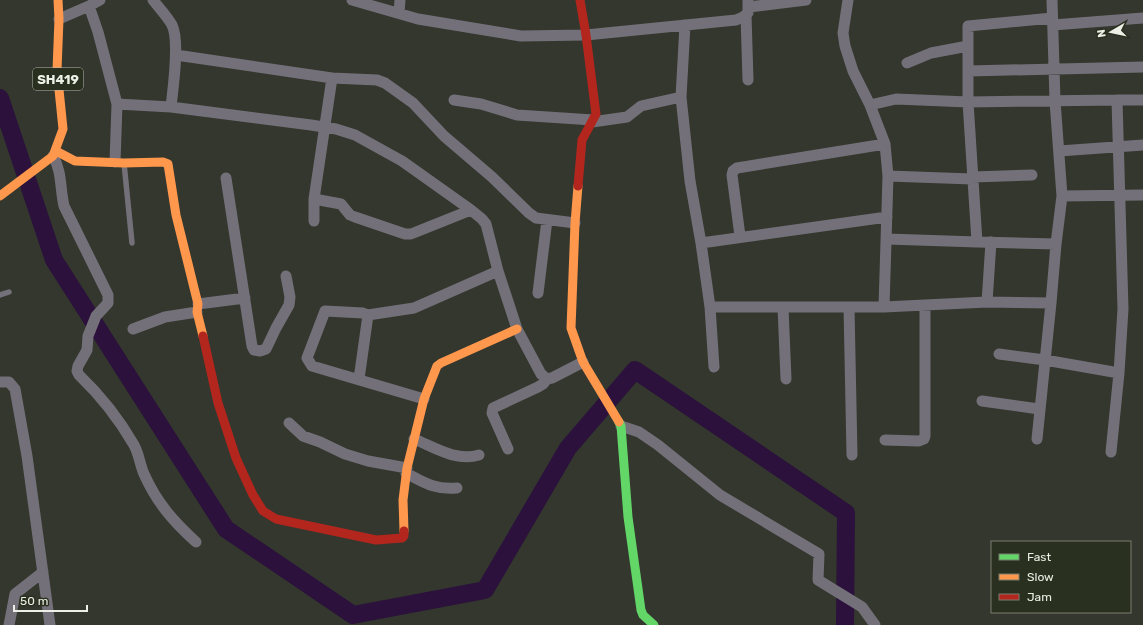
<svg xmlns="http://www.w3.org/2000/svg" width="1143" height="625" font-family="Rubik,sans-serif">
<rect width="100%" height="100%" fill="#33372e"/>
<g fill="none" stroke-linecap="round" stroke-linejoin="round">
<path stroke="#2b113b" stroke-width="18" d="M0 98 54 260 226 529 353 615 485 590 568 448 635 370 846 513 845 625"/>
<path stroke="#747079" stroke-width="5.5" d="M124 163 132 243
M0 295 9 292"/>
<path stroke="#747079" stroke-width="11" d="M153 0C159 8 167 16 172 25 180 41 173 88 171 107
M352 0 418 19 521 36 586 35 736 20 743 17 748 13V0
M848 0 843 33 845 46 853 71 870 105 885 144 888 176 884 307
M89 6 98 32 117 104 115 162
M749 7 806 0
M399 13 400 0
M746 15 748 80
M59 19 89 6 100 0
M685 25 681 97 690 181 701 243 710 307 714 367
M1053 25 1143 18
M176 55 332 78 377 80 385 83 413 103 444 136 492 177 529 213 536 218 575 223
M907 63 931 53 968 46
M968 71 1143 67
M454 100 481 104 517 115 593 120
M117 104 171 107 311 125 336 129 355 135 402 161 471 210 482 219 486 224 498 271 517 329 541 374 547 379 552 378 583 362
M870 105 896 99 968 102 1117 100
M592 122 627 117 641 106 681 97
M1059 151 1143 145
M53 156C62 171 60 189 64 206L108 295V303L96 316 88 336 87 350 78 366 77 371 79 375C101 396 119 419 134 445 139 454 140 465 144 474 157 503 173 521 196 542
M888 176 972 179
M972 177 1032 175
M226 178 252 346 254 350 260 351 266 349 276 328 289 305 290 297 286 276
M1062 196 1143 195
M314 199 341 204 350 215 355 217 405 234H411L471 210
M314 221V199L332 78
M740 236 732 175 733 171 737 168 885 144
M887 239 977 242 968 102V26L1052 18
M977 242 1056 244
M701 243 887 217
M538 293 547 220
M987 302 991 242
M198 304 245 298
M710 307H884L987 302 1051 303
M783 307 786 379
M849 307 852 455
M133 329 165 317 197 312
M999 354 1045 360 1119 373
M359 379 368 315
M0 382H9L15 389 27 456 50 625
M424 399 312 366 307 358 325 311 363 313 368 315 414 308 498 271
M982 401 1039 409
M289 423 303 436 320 442 345 454 368 461 407 468
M621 426 639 432 658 445 720 495 819 554 818 580 862 607 875 625
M414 439C434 447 456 462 479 455
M1037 439 1051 303 1056 244 1062 196 1055 101 1052 0
M885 440 919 441 924 439 925 436V305
M508 449 492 413 493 408 538 387 543 384 547 379
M1111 452 1119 373 1123 309 1117 100H1143
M406 473C425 483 435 490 457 488
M9 625 15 594 43 572"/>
<path stroke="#63d668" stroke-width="9" d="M619 422 621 426 628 517 641 610 643 615 654 625"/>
<path stroke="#ff974d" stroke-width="9" d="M56 151 75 161 124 163 163 162 168 164 176 215 198 304 197 312 203 336
M578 186 575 223 571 328 583 362 619 422
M0 196 53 156 63 129 57 70 59 19 58 0
M404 531 403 500 407 468 424 399 437 366 441 363 517 329"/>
<path stroke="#b3261e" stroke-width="9" d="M578 186 582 140 596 114 586 35 580 0
M203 336 218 403 236 458 253 495 263 511 276 519 376 540 402 538 404 536V531"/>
</g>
<g text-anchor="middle" stroke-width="3" stroke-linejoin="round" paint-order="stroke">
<rect fill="#2a3020" stroke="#b2b6ab" stroke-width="1" x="33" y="68" width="50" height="22" rx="3"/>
<g font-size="13" font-weight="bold" fill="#ecf0e6">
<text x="58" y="84">SH419</text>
</g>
</g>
<rect x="991" y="541" width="140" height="72" fill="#2a3020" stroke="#787d6f"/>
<rect x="999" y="554" width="20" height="6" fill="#63d668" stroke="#787d6f"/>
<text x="1027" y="561" font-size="12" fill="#ecf0e6">Fast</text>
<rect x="999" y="574" width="20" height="6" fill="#ff974d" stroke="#787d6f"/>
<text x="1027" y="581" font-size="12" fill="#ecf0e6">Slow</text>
<rect x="999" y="594" width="20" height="6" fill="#b3261e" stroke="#787d6f"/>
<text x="1027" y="601" font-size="12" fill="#ecf0e6">Jam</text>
<g transform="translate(1111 32) rotate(261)" stroke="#2a3020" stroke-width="3" paint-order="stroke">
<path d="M0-3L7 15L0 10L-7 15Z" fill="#ecf0e6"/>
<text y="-6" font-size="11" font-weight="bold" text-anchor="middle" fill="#ecf0e6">N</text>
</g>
<path d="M14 605v6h73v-6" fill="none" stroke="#ecf0e6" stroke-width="2"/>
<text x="20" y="605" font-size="12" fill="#ecf0e6" stroke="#2a3020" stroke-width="3" paint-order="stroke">50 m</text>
</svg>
